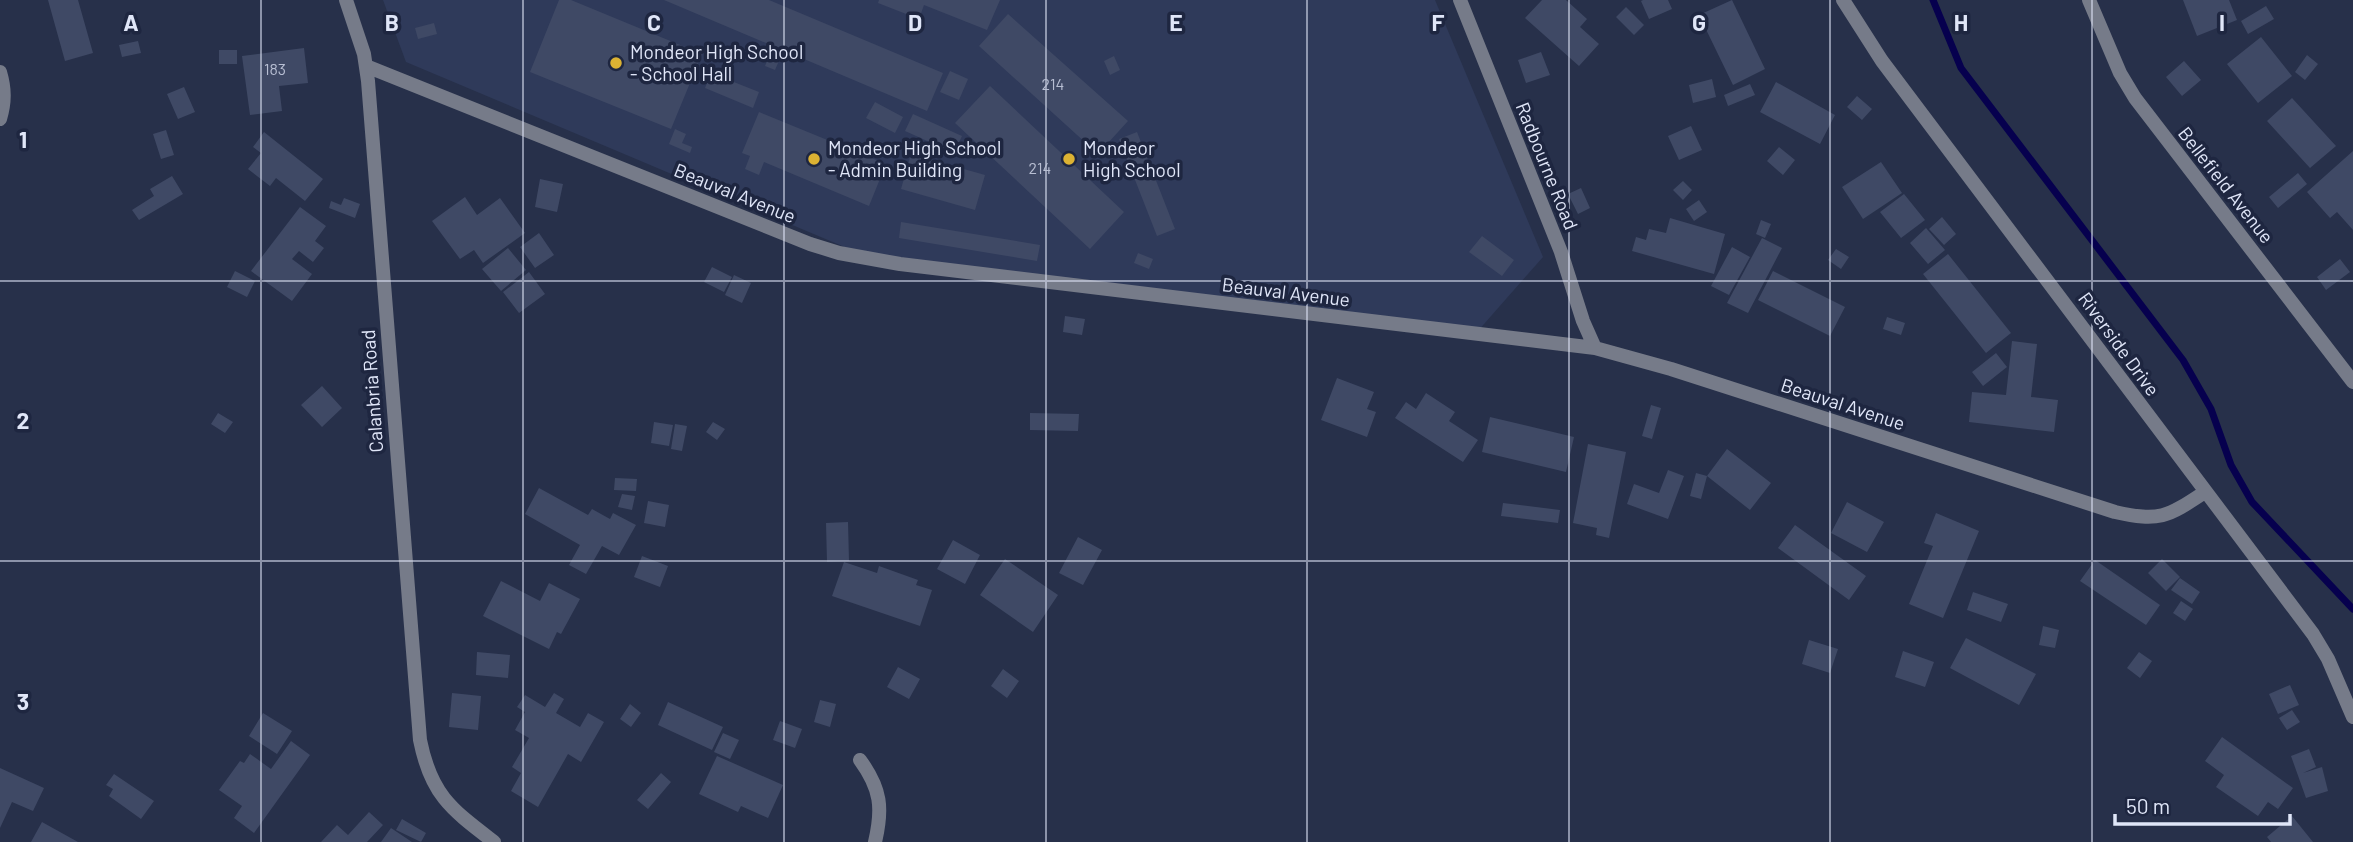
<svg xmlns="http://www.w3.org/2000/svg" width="2353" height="842" font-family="Barlow,sans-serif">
<rect width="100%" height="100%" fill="#27304a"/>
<path fill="#2f3a5a" d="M383 0H1435L1543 257 1477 332 866 256 406 62Z"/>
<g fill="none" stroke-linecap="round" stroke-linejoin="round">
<path stroke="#06004e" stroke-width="7" d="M1933 0 1961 68 2183 360 2211 409 2231 465 2252 502 2353 609"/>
</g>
<path fill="#3f4965" d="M48 0H78L93 53 65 61Z
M559 0H571L702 54 671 129 530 72Z
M664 0H769L943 73 927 111Z
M879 0H1000L987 30 924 5 919 19 878 3Z
M1542 0H1566L1587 19 1580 27 1599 44 1579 66 1525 18Z
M1643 0H1668L1672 9 1649 19 1641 1Z
M1732 0 1765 69 1733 85 1699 15Z
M2183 0H2229L2237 20 2197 36Z
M2266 6 2274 19 2248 34 2241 21Z
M1626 7 1644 25 1634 35 1616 17Z
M1008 14 1128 121 1098 154 979 46Z
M434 23 437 34 418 39 415 28Z
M2261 37 2292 76 2258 103 2227 64Z
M138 41 141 53 122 57 119 45Z
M304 48 308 83 279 86 282 111 250 115 242 56Z
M219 50H237V64H219Z
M771 52 781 56 775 70 765 66Z
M1541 52 1550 75 1526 83 1518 60Z
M2307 55 2318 64 2305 80 2295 72Z
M1114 56 1120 70 1110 75 1104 61Z
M2184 61 2201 80 2182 96 2166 77Z
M950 71 968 79 959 100 940 92Z
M711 73 759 92 753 108 705 88Z
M1712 79 1716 97 1693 103 1689 85Z
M1776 82 1835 115 1820 144 1760 112Z
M1750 84 1755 95 1728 106 1724 95Z
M990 86 1124 212 1090 249 955 123Z
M184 87 195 112 178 119 167 94Z
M1857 96 1872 109 1862 120 1847 107Z
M2292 98 2336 146 2310 168 2267 121Z
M875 102 903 117 895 133 866 118Z
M759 112 886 164 869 206 764 162 759 175 745 169 750 156 742 153Z
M913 114 962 136 954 153 905 131Z
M1691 126 1702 150 1679 160 1668 136Z
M675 129 686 134 682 143 692 147 690 153 669 144Z
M166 130 174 155 161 159 153 134Z
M264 132 323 179 305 201 276 178 270 186 248 169 261 153 253 147Z
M1137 132 1175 229 1157 236 1119 139Z
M1779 147 1795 160 1783 175 1767 161Z
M2353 151V230L2337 212 2330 218 2307 192Z
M911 154 985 175 975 210 901 189Z
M1881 162 1902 193 1863 219 1842 187Z
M2298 173 2307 184 2278 208 2269 197Z
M172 176 183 194 139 220 132 210 154 196 150 189Z
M540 179 563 184 557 212 535 207Z
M1683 181 1692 190 1683 200 1673 190Z
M1581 188 1590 208 1578 214 1568 194Z
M1904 194 1925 220 1901 238 1880 212Z
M465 197 477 215 500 198 525 233 483 263 474 250 460 259 432 221Z
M344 198 360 204 355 218 329 208 331 201 341 205Z
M1699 200 1707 212 1694 221 1686 209Z
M300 207 326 226 315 241 324 248 313 262 299 251 292 259 312 274 292 301 251 271Z
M1942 217 1956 234 1944 245 1929 229Z
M1670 218 1725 234 1714 274 1632 251 1636 237 1646 240 1649 229 1666 233Z
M1761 220 1771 224 1765 238 1756 234Z
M901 222 1040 245 1037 261 899 238Z
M1926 228 1945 250 1928 264 1910 243Z
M539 233 554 255 535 268 520 247Z
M1482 236 1514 260 1502 276 1469 252Z
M1762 238 1782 248 1748 313 1727 303Z
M1732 247 1750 257 1729 295 1711 286Z
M508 248 526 270 501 291 482 269Z
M1836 249 1849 257 1841 269 1828 260Z
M1138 253 1153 259 1149 269 1134 263Z
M1948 254 2011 333 1986 353 1923 274Z
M2340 259 2350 272 2326 290 2317 277Z
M712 267 732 277 724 292 704 282Z
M235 271 255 281 247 297 227 287Z
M1773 271 1845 307 1830 336 1758 300Z
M529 272 545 294 519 313 503 292Z
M734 275 751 283 742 303 725 295Z
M1065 316 1085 319 1082 335 1063 332Z
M1887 317 1905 323 1901 335 1883 329Z
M2012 341 2037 344 2031 397 2058 400 2054 432 1969 422 1972 392 2006 395Z
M1996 353 2007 367 1983 386 1972 372Z
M1337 378 1374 392 1367 409 1376 412 1367 437 1321 420Z
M322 386 342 408 322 427 301 405Z
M1426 393 1455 412 1449 421 1478 440 1463 462 1395 418 1406 402 1416 409Z
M1651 405 1661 408 1652 439 1642 436Z
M218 413 233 422 225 433 211 424Z
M1030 413 1079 414 1078 431 1030 430Z
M1490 417 1574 437 1566 472 1482 452Z
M654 422 673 425 669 446 651 443Z
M713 422 725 429 717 440 706 432Z
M675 424 687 426 682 451 671 449Z
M1588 444 1626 452 1609 538 1596 535 1597 528 1573 523Z
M1727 449 1771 483 1750 510 1707 476 1701 499 1690 496 1696 473 1707 476Z
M1668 470 1684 476 1668 519 1627 504 1634 484 1659 493Z
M615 478 637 479 636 491 614 490Z
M539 488 588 515 592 509 610 519 613 513 636 525 619 555 602 546 586 574 569 565 580 545 525 514Z
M622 494 635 496 632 510 618 507Z
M648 501 669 505 665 527 644 523Z
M1847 502 1884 522 1867 552 1831 533Z
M1503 503 1560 510 1558 523 1501 516Z
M1936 513 1979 531 1943 618 1909 604 1933 546 1924 543Z
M848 522 849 561 827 562 826 523Z
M1795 525 1866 576 1849 600 1778 548Z
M1078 537 1102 550 1083 585 1059 573Z
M953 540 980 555 965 584 937 569Z
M642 556 668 566 660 587 634 577Z
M1005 559 1058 595 1033 632 980 595Z
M2162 559 2180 577 2166 591 2148 573Z
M2095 560 2160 605 2146 625 2080 581Z
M844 562 877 573 879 566 918 580 916 585 932 590 920 626 832 596Z
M2180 578 2200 592 2192 604 2171 590Z
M501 581 540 601 549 583 580 599 561 634 557 632 549 649 483 616Z
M1973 592 2008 604 2001 622 1967 610Z
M2181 601 2193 609 2185 621 2173 613Z
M2043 626 2059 630 2055 648 2039 645Z
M1966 638 2036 674 2019 705 1950 668Z
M1809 640 1838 649 1830 673 1802 664Z
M1903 651 1934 662 1925 687 1895 677Z
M477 652 510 655 508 678 476 675Z
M2139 652 2152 661 2140 678 2127 668Z
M898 667 920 679 909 699 887 687Z
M1003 669 1019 681 1007 698 991 686Z
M2290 685 2299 705 2278 714 2269 694Z
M452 693 481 696 478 730 449 727Z
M554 693 564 699 556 713 580 727 588 713 604 722 581 762 568 754 538 807 511 791 521 773 512 767 529 738 515 730 525 712 517 707 525 695 545 707Z
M820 700 836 704 830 727 814 722Z
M668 702 723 727 712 750 658 725Z
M630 704 641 713 631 727 620 719Z
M2292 710 2300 722 2287 730 2279 718Z
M263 713 292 731 277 754 249 736Z
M780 721 802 729 795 748 773 740Z
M723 733 739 740 730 759 714 752Z
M2222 737 2293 788 2278 809 2268 802 2258 816 2216 787 2224 775 2205 761Z
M291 741 310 755 254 833 234 818 242 806 219 790 240 761 244 763 250 754 271 769Z
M2309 749 2316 767 2303 773 2322 767 2328 791 2306 798 2291 756Z
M717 756 783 785 768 818 741 806 738 812 699 794Z
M0 768 44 788 33 811 12 802 0 828Z
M661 773 671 782 648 809 637 800Z
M114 774 154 801 141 819 109 796 113 789 106 785Z
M369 812 383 825 367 842H321L337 825 348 835Z
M2292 816 2313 842H2271L2267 837Z
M402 819 426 833 421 842 396 830Z
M42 822 78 842H31Z
M391 828 412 842H381Z"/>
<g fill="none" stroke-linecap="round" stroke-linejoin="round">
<path stroke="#767b89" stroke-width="14" d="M346 0 364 54 368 81 420 740C431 795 451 809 494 842
M1460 0 1561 252 1583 321 1595 348
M1843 0 1882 61 2313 634 2328 659 2353 717
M2089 0 2120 73 2135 98 2353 382
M366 66 810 244 839 253 900 264 1595 348 1671 369 2115 512C2160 522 2167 517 2205 492
M0 72C5 89 5 102 0 119
M860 760C881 789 883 808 875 842"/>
</g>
<path fill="none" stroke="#e0e6f8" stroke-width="2" stroke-opacity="0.55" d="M261 0V842M523 0V842M784 0V842M1046 0V842M1307 0V842M1569 0V842M1830 0V842M2092 0V842M0 281H2353M0 561H2353"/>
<g fill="#dcb233" stroke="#1e2640" stroke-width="2.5">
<circle cx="616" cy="63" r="7"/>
<circle cx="814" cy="159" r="7"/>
<circle cx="1069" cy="159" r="7"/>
</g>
<g text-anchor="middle" stroke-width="7" stroke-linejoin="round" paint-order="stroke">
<g font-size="16" fill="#b8bfd3">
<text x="275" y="75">183</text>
<text x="1053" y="90">214</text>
<text x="1040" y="174">214</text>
</g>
<g font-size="19" fill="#e0e6f8" stroke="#1e2640" text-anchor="start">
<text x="630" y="59">Mondeor High School<tspan x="630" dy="22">- School Hall</tspan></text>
<text x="828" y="155">Mondeor High School<tspan x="828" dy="22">- Admin Building</tspan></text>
<text x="1083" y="155">Mondeor<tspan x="1083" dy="22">High School</tspan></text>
</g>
<g font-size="19" fill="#e0e6f8" stroke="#1e2640">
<text transform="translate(1547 166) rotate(68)" y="7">Radbourne Road</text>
<text transform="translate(2226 185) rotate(52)" y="7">Bellefield Avenue</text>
<text transform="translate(735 193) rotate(22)" y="7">Beauval Avenue</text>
<text transform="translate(1286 292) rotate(7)" y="7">Beauval Avenue</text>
<text transform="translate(2119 344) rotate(54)" y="7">Riverside Drive</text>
<text transform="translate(372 391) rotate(-94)" y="7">Calanbria Road</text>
<text transform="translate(1843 404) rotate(18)" y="7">Beauval Avenue</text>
</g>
</g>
<g font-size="23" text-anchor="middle" font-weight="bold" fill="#e0e6f8" stroke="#1e2640" stroke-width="7" stroke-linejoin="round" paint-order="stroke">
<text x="131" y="31">A</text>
<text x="392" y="31">B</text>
<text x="654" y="31">C</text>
<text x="915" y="31">D</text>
<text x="1176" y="31">E</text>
<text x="1438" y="31">F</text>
<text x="1699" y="31">G</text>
<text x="1961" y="31">H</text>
<text x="2222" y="31">I</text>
<text x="23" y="148">1</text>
<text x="23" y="429">2</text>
<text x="23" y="710">3</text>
</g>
<path d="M2115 814v10h175v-10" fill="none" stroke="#e0e6f8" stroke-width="3.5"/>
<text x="2126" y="814" font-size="21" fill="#e0e6f8" stroke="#1e2640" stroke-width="5" paint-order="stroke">50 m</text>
</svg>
